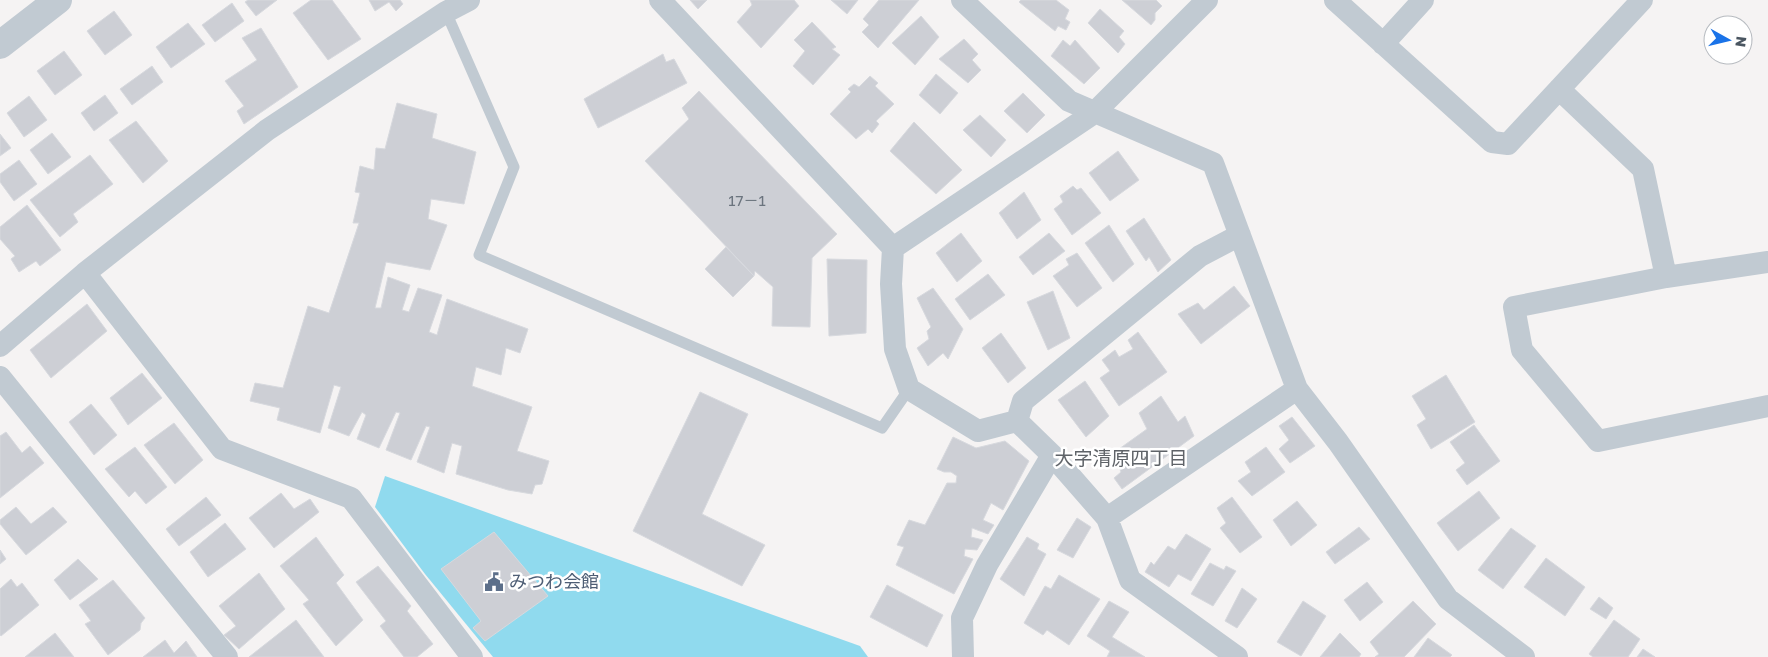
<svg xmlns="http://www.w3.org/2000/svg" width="1768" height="657" font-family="'Golos Text','Noto Sans JP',sans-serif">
<rect width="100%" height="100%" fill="#f5f3f3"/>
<path fill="#90daee" d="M385 476 860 646 868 657H493L425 574 375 507Z"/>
<path fill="#cdcfd5" stroke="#d7d9de" d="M248 0H277L256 16 245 2Z
M311 0H332L361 39 328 60 293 13Z
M369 0H400L403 4 396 11 389 2 375 11Z
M690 0H707L698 9Z
M750 0H794L799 6 761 48 737 22 752 5Z
M831 0H858L847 14Z
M879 0H919L878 48 862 32 869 25 863 19Z
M1021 0H1056L1069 10 1065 19 1070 22 1066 30 1058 26 1055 31 1019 2Z
M1122 0H1156L1162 6 1155 13V20L1151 25Z
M232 3 244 21 215 42 202 25Z
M1100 9 1124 31 1119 37 1125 44 1118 53 1088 23Z
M114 11 132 35 105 55 87 31Z
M921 16 939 37 915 65 892 43Z
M812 22 836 47 832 49 840 55 813 85 793 66 805 51 794 40Z
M188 23 205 44 171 68 156 47Z
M261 28 298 87 244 124 237 111 244 106 225 81 257 60 242 38Z
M964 39 978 54 972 60 981 70 968 83 939 59Z
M1063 40 1070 46 1075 40 1100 68 1084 84 1051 56Z
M64 51 82 75 55 95 37 71Z
M663 54 666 62 674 59 687 83 598 128 584 99Z
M152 66 163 82 132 105 120 89Z
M936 74 958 93 940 114 919 95Z
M870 76 878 83 875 86 894 104 876 121 879 124 872 133 868 129 856 139 830 114 851 92 848 89 854 84 859 87Z
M699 91 837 234 812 258 810 327 772 326 773 287 755 271 754 276 645 161 689 119 682 108Z
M1023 93 1045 115 1027 133 1004 111Z
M105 95 118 113 94 131 81 113Z
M29 96 47 120 24 137 7 113Z
M397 103 437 114 432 138 476 152 464 204 431 199 428 219 447 225 430 270 386 262 375 308H381L388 277 410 285 402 310 409 312 418 288 442 295 429 332 437 335 447 299 528 329 520 353 506 348 501 375 476 367 472 386 532 407 517 451 549 461 542 484 535 485 532 494 508 490 456 474 462 446 452 443 444 473 417 462 430 427 426 426 411 460 386 450 400 413 396 412 379 448 357 439 366 415 362 412 349 436 328 428 341 387 334 385 320 433 277 420 280 408 250 401 255 383 283 388 308 306 329 313 359 223H353L360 193 355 192 360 166 374 170 376 148 385 149Z
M980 115 1006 140 991 157 963 130Z
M136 121 168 161 143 183 109 140Z
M914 122 962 170 936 194 890 151Z
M52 133 71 157 48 174 30 150Z
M0 134 11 148 0 156Z
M1118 151 1139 180 1110 201 1089 173Z
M90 155 113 184 73 214 78 222 60 237 30 200Z
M19 160 37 184 14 201 0 182V174Z
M1073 186 1077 190 1081 188 1101 213 1072 235 1054 209 1063 202 1060 196Z
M1024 192 1041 220 1017 239 999 213Z
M27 205 61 250 40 266 36 261 19 272 11 259 15 256 0 239V227Z
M1144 218 1171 260 1158 272 1149 257 1146 261 1126 231Z
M1109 225 1134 264 1113 282 1085 243Z
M961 233 982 261 957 282 936 253Z
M1049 233 1065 251 1033 275 1019 257Z
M726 247 754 276 733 297 705 269Z
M1077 253 1102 288 1077 307 1053 276 1069 265 1066 259Z
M827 259 867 260 866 333 829 336Z
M988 274 1005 295 970 320 955 299Z
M1234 286 1250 306 1201 344 1178 314 1198 303 1204 310Z
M933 288 963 329 948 359 943 353 928 366 917 348 929 339 927 331 931 327 917 298Z
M1053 291 1070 338 1048 350 1027 302Z
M87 304 107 331 51 378 30 350Z
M1138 332 1167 372 1119 406 1100 378 1110 371 1102 360 1115 350 1119 357 1133 349 1128 340Z
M1001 333 1026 368 1008 383 982 348Z
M142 373 162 398 128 425 110 398Z
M1446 375 1475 422 1431 449 1417 425 1426 419 1412 396Z
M1085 381 1109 416 1086 437 1058 400Z
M700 392 748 414 702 514 765 545 742 586 633 531Z
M1161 396 1178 422 1185 416 1194 436 1122 489 1114 478 1121 472 1119 467 1126 462 1119 449 1147 429 1139 413Z
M91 404 117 435 94 455 69 422Z
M1292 417 1315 446 1290 463 1279 449 1289 440 1279 426Z
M174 423 203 460 175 484 144 445Z
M1474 425 1500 461 1467 485 1456 470 1465 463 1450 442Z
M6 432 22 453 30 446 44 463 0 498V436Z
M953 437 976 448 1005 441 1029 461 1003 510 991 503 983 520 994 525 988 534 972 528 971 537 983 540 977 550 965 549 964 556 973 559 954 594 896 565 904 547 897 545 909 520 925 525 947 483H956L957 476 951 472H944L937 469Z
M135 447 167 487 146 504 135 491 129 497 105 469Z
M1266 447 1285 472 1252 496 1238 481 1251 472 1245 462Z
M1479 491 1500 518 1458 551 1437 523Z
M281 493 294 509 310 499 319 512 274 548 249 518Z
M206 497 221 515 179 546 166 529Z
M1232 497 1262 537 1240 553 1220 528 1226 523 1217 508Z
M1297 501 1317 525 1291 546 1273 520Z
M16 507 31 524 53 507 67 522 26 555 0 524V520Z
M1077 518 1091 527 1073 558 1057 550Z
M225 523 246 549 208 577 190 552Z
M1359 527 1370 539 1335 564 1326 552Z
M1511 528 1536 546 1503 589 1478 570Z
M494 532 548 596 485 641 473 628 481 621 441 569Z
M1186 534 1211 549 1191 581 1178 574 1169 587 1145 572 1151 562 1154 565 1168 546 1175 550Z
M316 537 344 575 336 583 363 620 336 646 303 604 309 600 280 566Z
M1027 537 1039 544 1037 549 1046 554 1024 596 1000 579Z
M0 550 6 559 0 564Z
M1546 558 1585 587 1565 616 1524 587Z
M78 559 98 579 70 600 54 580Z
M1210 563 1224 570 1226 566 1236 571 1213 606 1191 594Z
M378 566 411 606 407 611 433 644 417 657H404L380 626 386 621 356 582Z
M259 573 285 609 239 649 224 635 236 626 219 606Z
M1059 575 1100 599 1069 645 1047 630 1043 635 1024 623 1045 586 1051 589Z
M11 579 17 587 22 583 39 605 1 636 0 635V589Z
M113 580 145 618 141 623 140 630 108 655 85 624 91 621 79 605Z
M1367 582 1383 602 1360 621 1344 600Z
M887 585 943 615 927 647 870 617Z
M1242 588 1257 599 1237 628 1225 621Z
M1599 597 1613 608 1606 619 1590 609Z
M1109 601 1129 612 1112 637 1145 657H1107L1110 651 1087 636Z
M1303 601 1326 616 1301 656 1277 642Z
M1413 601 1436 624 1404 657H1375L1379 654 1370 642Z
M296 620 324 657H249Z
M1614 620 1640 639 1628 657H1593L1589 654Z
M55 633 74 657H25Z
M1340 633 1361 654 1359 657H1320Z
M1428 638 1452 655 1450 657H1414Z
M165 640 174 653 186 641 197 657H143Z
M1643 649 1655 657H1637Z"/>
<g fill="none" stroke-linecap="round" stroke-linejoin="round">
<path stroke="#c1cad2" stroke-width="11" d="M446 12 514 167 479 255 882 428 909 389"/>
<path stroke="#c1cad2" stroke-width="22" d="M660 0 893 248 891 284 895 349 909 389 978 431 1017 421 1052 455 1107 518 1130 580 1237 657
M962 0 1069 101 1213 163 1297 389 1338 442 1448 599 1524 657
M1335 0 1492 142 1508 144 1642 0
M1383 44 1423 0
M1559 89 1643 169 1666 277
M893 248 1094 113 1207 0
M1768 262 1666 277 1514 307 1522 350 1598 441 1768 406
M85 273 222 449 351 498 472 657
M0 346 85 273 267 130 446 12 469 0
M0 377 227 657
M1017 421 1023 401 1200 256 1240 235
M1107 518 1297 389
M963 657 962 618 987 565 1052 455"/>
<path stroke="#c1cad2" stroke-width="28" d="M0 45 58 0"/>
</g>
<defs>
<g id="civic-bare" transform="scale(1.5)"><path d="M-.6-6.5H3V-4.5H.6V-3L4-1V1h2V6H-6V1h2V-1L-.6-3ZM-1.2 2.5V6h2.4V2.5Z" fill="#5c6f8a" stroke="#fff" stroke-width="2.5" paint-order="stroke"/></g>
</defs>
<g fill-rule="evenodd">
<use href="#civic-bare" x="494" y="582"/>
</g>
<g text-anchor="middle" stroke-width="5" stroke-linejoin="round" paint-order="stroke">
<g font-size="15" fill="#6b747e">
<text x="747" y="206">17－1</text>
</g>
<g font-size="18" fill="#4e5e75" stroke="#fff" text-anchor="start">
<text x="509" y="588">みつわ会館</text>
</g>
<g font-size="19" fill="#5f6368" stroke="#fff">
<text x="1121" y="465">大字清原四丁目</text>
</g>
</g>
<g transform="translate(1728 40) rotate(98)"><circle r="24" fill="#ffffff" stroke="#b7bbc0"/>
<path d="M0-4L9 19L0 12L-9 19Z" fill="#1a73e8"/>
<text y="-8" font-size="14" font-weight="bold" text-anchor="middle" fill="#4a5661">N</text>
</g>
</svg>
